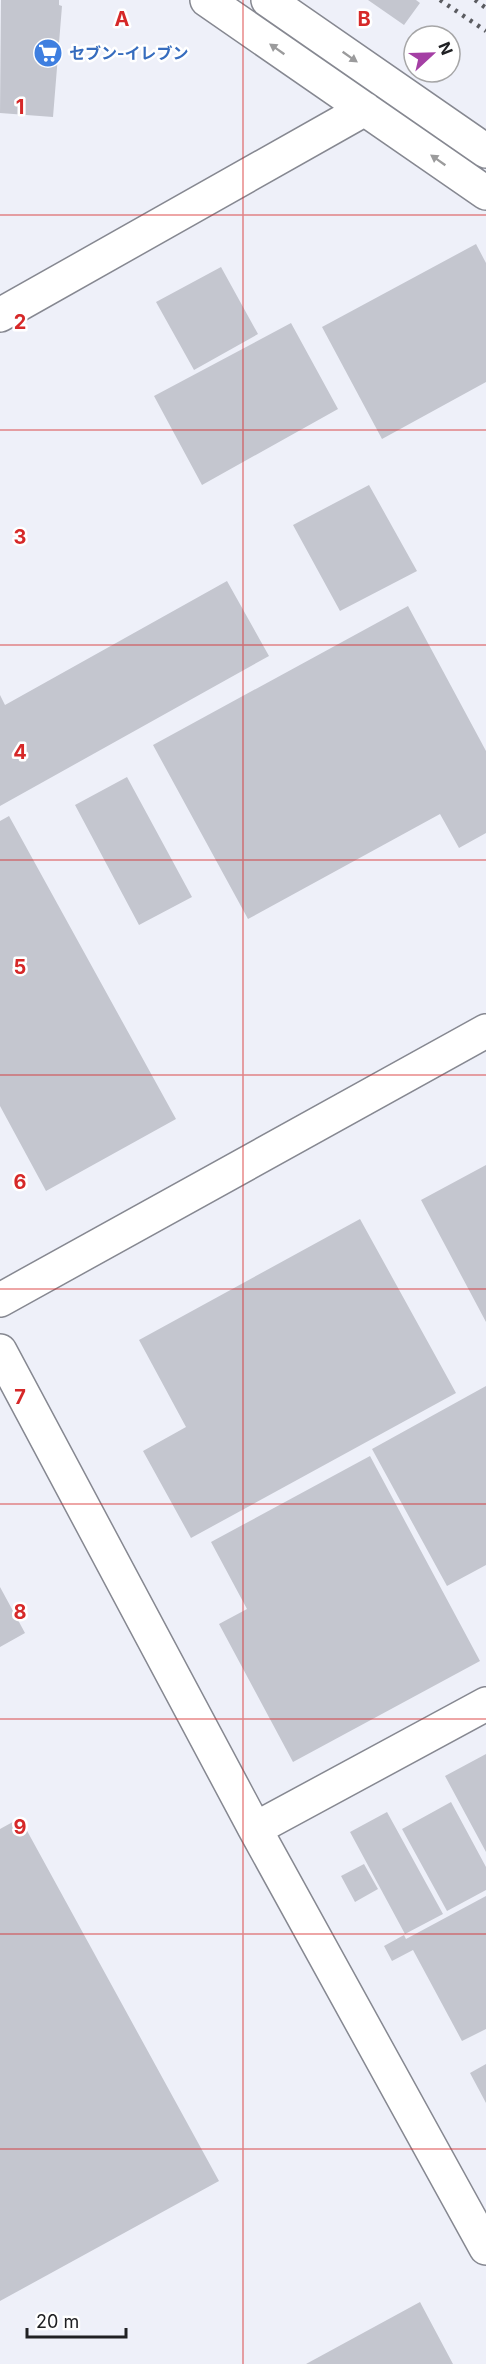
<svg xmlns="http://www.w3.org/2000/svg" width="486" height="2364" font-family="Inter,'Noto Sans JP',sans-serif">
<rect width="100%" height="100%" fill="#eef0f9"/>
<path fill="#c4c6cf" d="M1 0H59V5L62 6 53 117 0 113Z
M368 0H416L420 3 404 25Z
M476 244 486 263V382L382 439 322 327Z
M221 267 258 334 194 370 156 302Z
M291 323 338 409 202 485 154 396Z
M369 485 417 571 340 611 293 525Z
M227 581 269 656 0 806V695L5 705Z
M408 606 486 751V833L459 848 440 814 248 919 153 745Z
M127 777 192 897 139 925 75 805Z
M9 816 176 1119 46 1191 0 1106V821Z
M486 1165V1322L421 1200Z
M360 1219 456 1393 191 1538 143 1451 186 1427 139 1340Z
M486 1386V1565L447 1586 372 1449Z
M370 1456 480 1661 293 1762 219 1624 247 1609 211 1542Z
M0 1587 25 1633 0 1647Z
M486 1754V1852L445 1776Z
M451 1802 486 1867V1890L447 1911 402 1829Z
M387 1812 443 1914 405 1934 350 1832Z
M20 1818 219 2181 0 2301V1829Z
M364 1864 378 1889 355 1902 341 1876Z
M486 1896V2029L462 2041 413 1950 392 1961 384 1946 404 1935 406 1939Z
M486 2064V2103L470 2073Z
M420 2302 453 2364H306Z"/>
<g fill="none" stroke-linecap="round" stroke-linejoin="round">
<g stroke="#868891" stroke-width="36">
<path id="tertiary" d="M207 0 486 193
M268 0 486 151
M0 315 365 109
M0 1300 486 1031
M0 1351 255 1829 486 2248
M255 1829 486 1704"/>
</g>
<use href="#tertiary" stroke="#fff" stroke-width="33"/>
<path stroke="#5a5b60" stroke-width="4.5" stroke-dasharray="3 6" stroke-linecap="butt" d="M440 0 486 31
M475 0 486 8"/>
</g>
<defs><path id="oneway-solid" d="M-6-.8H1V-3.2L6.5 0L1 3.2V.8H-6Z" transform="scale(1.5)"/></defs>
<g fill="#9b9b9c">
<use href="#oneway-solid" transform="translate(277 49) rotate(-145)"/>
<use href="#oneway-solid" transform="translate(350 57) rotate(35)"/>
<use href="#oneway-solid" transform="translate(438 160) rotate(-145)"/>
</g>
<path fill="none" stroke="#d62828" stroke-width="1.5" stroke-opacity="0.55" d="M243 0V2364M0 215H486M0 430H486M0 645H486M0 860H486M0 1075H486M0 1289H486M0 1504H486M0 1719H486M0 1934H486M0 2149H486"/>
<defs>
<g id="supermarket-disc" transform="scale(1.5)"><circle r="9.5" fill="#3f7fe0" stroke="#fff"/><path d="M-6-5.5h2.5l.6 2H6L4.5 2H-2.5L-4.4-4H-6ZM-1.5 3.2a1.3 1.3 0 1 0 .1 0ZM3 3.2a1.3 1.3 0 1 0 .1 0Z" fill="#fff"/></g>
</defs>
<g fill-rule="evenodd">
<use href="#supermarket-disc" x="48" y="53"/>
</g>
<g text-anchor="middle" stroke-width="5" stroke-linejoin="round" paint-order="stroke">
<g font-size="16" font-weight="bold" fill="#366cbe" stroke="#fff" text-anchor="start">
<text x="69" y="59">セブン-イレブン</text>
</g>
</g>
<g font-size="20" text-anchor="middle" font-weight="bold" fill="#d62828" stroke="#fff" stroke-width="5" stroke-linejoin="round" paint-order="stroke">
<text x="122" y="26">A</text>
<text x="364" y="26">B</text>
<text x="20" y="114">1</text>
<text x="20" y="329">2</text>
<text x="20" y="544">3</text>
<text x="20" y="759">4</text>
<text x="20" y="974">5</text>
<text x="20" y="1189">6</text>
<text x="20" y="1404">7</text>
<text x="20" y="1619">8</text>
<text x="20" y="1834">9</text>
</g>
<g transform="translate(432 54) rotate(68)"><circle r="28" fill="#ffffff" stroke="#a6a6a7" stroke-width="1.5"/>
<path d="M0-4.5L10 22L0 15L-10 22Z" fill="#a43fa4"/>
<text y="-9" font-size="16" font-weight="bold" text-anchor="middle" fill="#202124">N</text>
</g>
<path d="M27 2328v9h99v-9" fill="none" stroke="#202124" stroke-width="3"/>
<text x="36" y="2328" font-size="18" fill="#202124" stroke="#ffffff" stroke-width="4.5" paint-order="stroke">20 m</text>
</svg>
